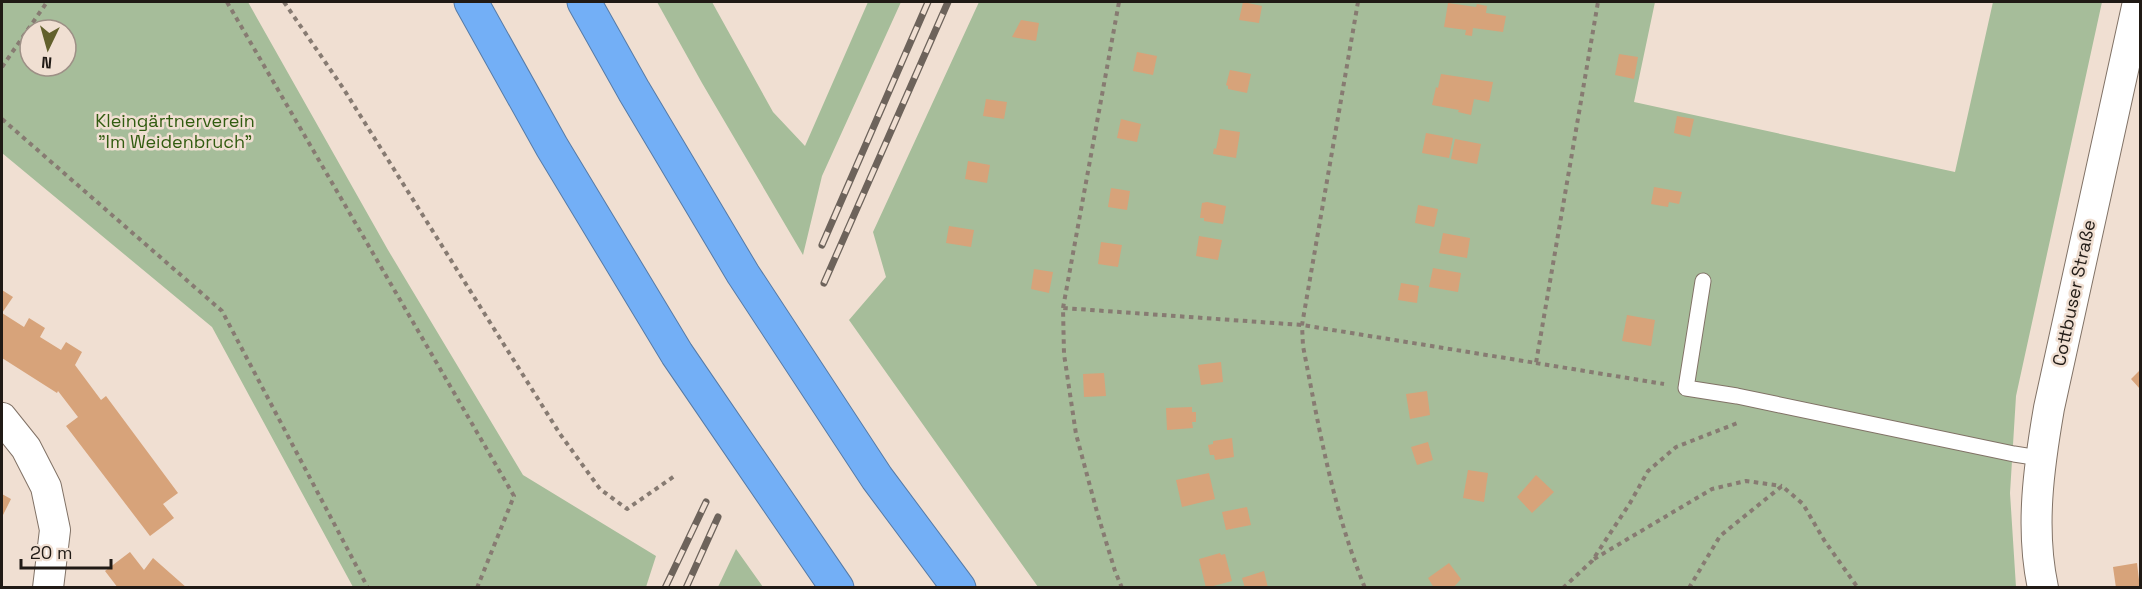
<svg xmlns="http://www.w3.org/2000/svg" width="2142" height="589" font-family="'Space Grotesk',sans-serif">
<rect width="100%" height="100%" fill="#f0dfd2"/>
<path fill="#a6bd9a" fill-rule="evenodd" d="M2 2H248L388 250 523 475 656 556 646 587H353L212 327 2 153ZM30 30H66V66H30Z
M657 2H712L773 112 805 146 868 2H901L822 176 803 255 702 83Z
M979 2H1655L1634 102 1955 172 1993 2H2102L2016 396 2010 493 2016 587H1038L849 320 886 277 873 232Z
M736 549 763 587H718Z"/>
<path fill="#d7a37a" d="M1243 2 1262 6 1259 23 1239 20Z
M1448 3 1476 7 1477 4 1487 6 1486 13 1506 16 1503 32 1473 28 1472 36 1465 35 1466 30 1444 27Z
M1021 20 1039 23 1036 41 1012 37Z
M1137 52 1157 56 1153 75 1133 71Z
M1619 54 1638 57 1634 79 1615 75Z
M1230 70 1251 74 1247 93 1228 89V86L1226 85Z
M1441 74 1493 82 1489 102 1474 99 1471 115 1458 112 1459 110 1432 105 1436 87 1438 88Z
M986 99 1007 102 1004 119 983 116Z
M1677 116 1694 119 1690 137 1674 133Z
M1121 119 1141 124 1137 142 1117 138Z
M1220 129 1240 132 1236 158 1213 154 1214 148 1216 149Z
M1426 133 1453 138 1449 158 1422 153Z
M1455 139 1481 144 1477 164 1451 159Z
M968 161 990 165 987 183 965 179Z
M1654 187 1682 192 1679 204 1669 202 1668 207 1651 204Z
M1111 188 1130 191 1127 210 1108 207Z
M1207 202 1226 206 1223 224 1204 221V218H1200L1202 203Z
M1418 205 1438 209 1434 227 1415 223Z
M949 226 974 230 971 247 946 243Z
M1443 233 1470 238 1467 258 1439 253Z
M1199 236 1222 240 1218 260 1196 256Z
M1101 242 1122 245 1118 267 1098 264Z
M1433 268 1461 273 1458 292 1429 287Z
M1034 269 1053 272 1049 293 1031 289Z
M1401 283 1419 286 1417 303 1398 300Z
M2 290 13 297 2 313 24 327 29 318 45 328 40 337 61 350 66 342 82 352 75 365 101 400 106 396 178 493 163 504 174 518 150 536 66 426 78 417 58 391 57 393 2 358Z
M1627 315 1655 320 1651 346 1622 341Z
M1221 362 1223 382 1201 385 1198 365Z
M2140 370V389L2131 379Z
M1104 373 1106 396 1084 397 1083 374Z
M1427 391 1430 415 1410 419 1406 394Z
M1192 407V412H1196V422H1192L1193 428 1167 430 1166 408Z
M1232 438 1234 457 1215 460 1214 455H1210L1208 445 1213 444V441Z
M1428 442 1433 460 1417 465 1411 447Z
M1468 470 1488 473 1484 502 1463 498Z
M1209 473 1215 499 1182 507 1176 480Z
M1536 475 1554 492 1532 513 1517 497Z
M2 494 11 499 2 517Z
M1247 507 1251 525 1226 530 1222 512Z
M130 552 144 570 153 558 187 588H118L105 571Z
M1220 553 1221 555 1225 554 1232 581 1206 588 1199 559Z
M1449 563 1461 579 1453 588H1434L1428 578Z
M2137 563 2140 588H2116L2113 567Z
M1264 571 1268 588H1245L1242 578Z"/>
<g fill="none" stroke-linecap="round" stroke-linejoin="round">
<g stroke="#817266" stroke-width="17">
<path id="lane" d="M1703 281 1686 388 1737 396 2014 454 2040 458"/>
</g>
<g stroke="#817266" stroke-width="32">
<path id="street" d="M2 418 26 448 46 487 55 530 48 588
M2043 588C2030 528 2039 466 2049 408L2138 2"/>
</g>
<g stroke="#567ba7" stroke-width="35">
<path id="highway" d="M471 2 552 147 677 354 837 588
M584 2 634 91 743 274 877 478 959 588"/>
</g>
<path stroke="#877b72" stroke-width="4" stroke-dasharray="4.5 4.5" stroke-linecap="butt" d="M227 2 514 496 477 588
M284 2 343 88 560 434 600 489 627 509 676 475
M1358 2 1302 325 1303 346C1319 428 1333 510 1365 588
M2 67 47 2
M2 119 222 311 368 588
M1063 308 1119 2
M1536 363 1664 384
M1594 559 1712 489 1746 481 1782 486
M1122 588 1115 571 1097 512 1076 434 1064 354 1063 308 1302 325 1536 363 1598 2
M1563 588 1592 561 1630 503 1648 471 1676 447 1740 422
M1689 588 1720 536 1782 486 1803 504 1824 540 1858 588"/>
<use href="#lane" stroke="#fff" stroke-width="15"/>
<use href="#street" stroke="#fff" stroke-width="30"/>
<use href="#highway" stroke="#73aff6" stroke-width="33"/>
<g stroke="#6d635b" stroke-width="7">
<path id="rail" d="M822 245 928 2
M824 283 948 2
M665 588 706 502
M686 588 718 517"/>
</g>
<use href="#rail" stroke="#f0dfd2" stroke-width="4.5" stroke-dasharray="14" stroke-linecap="butt"/>
</g>
<g text-anchor="middle" stroke-width="5" stroke-linejoin="round" paint-order="stroke">
<g font-size="18" fill="#325c11" stroke="#f0dfd2">
<text x="175" y="127">Kleingärtnerverein<tspan x="175" dy="21">"Im Weidenbruch"</tspan></text>
</g>
<g font-size="18" fill="#201a15" stroke="#f0dfd2">
<text transform="translate(2074 293) rotate(-78)" y="6">Cottbuser Straße</text>
</g>
</g>
<rect width="2142" height="589" fill="none" stroke="#201a15" stroke-width="6"/>
<g transform="translate(48 48) rotate(185)"><circle r="28" fill="#f0dfd2" stroke="#9d9086" stroke-width="1.5"/>
<path d="M0-4.5L10 22L0 15L-10 22Z" fill="#62602c"/>
<text y="-9" font-size="16" font-weight="bold" text-anchor="middle" fill="#201a15">N</text>
</g>
<path d="M21 559v9h90v-9" fill="none" stroke="#201a15" stroke-width="3"/>
<text x="30" y="559" font-size="18" fill="#201a15" stroke="#f0dfd2" stroke-width="4.5" paint-order="stroke">20 m</text>
</svg>
